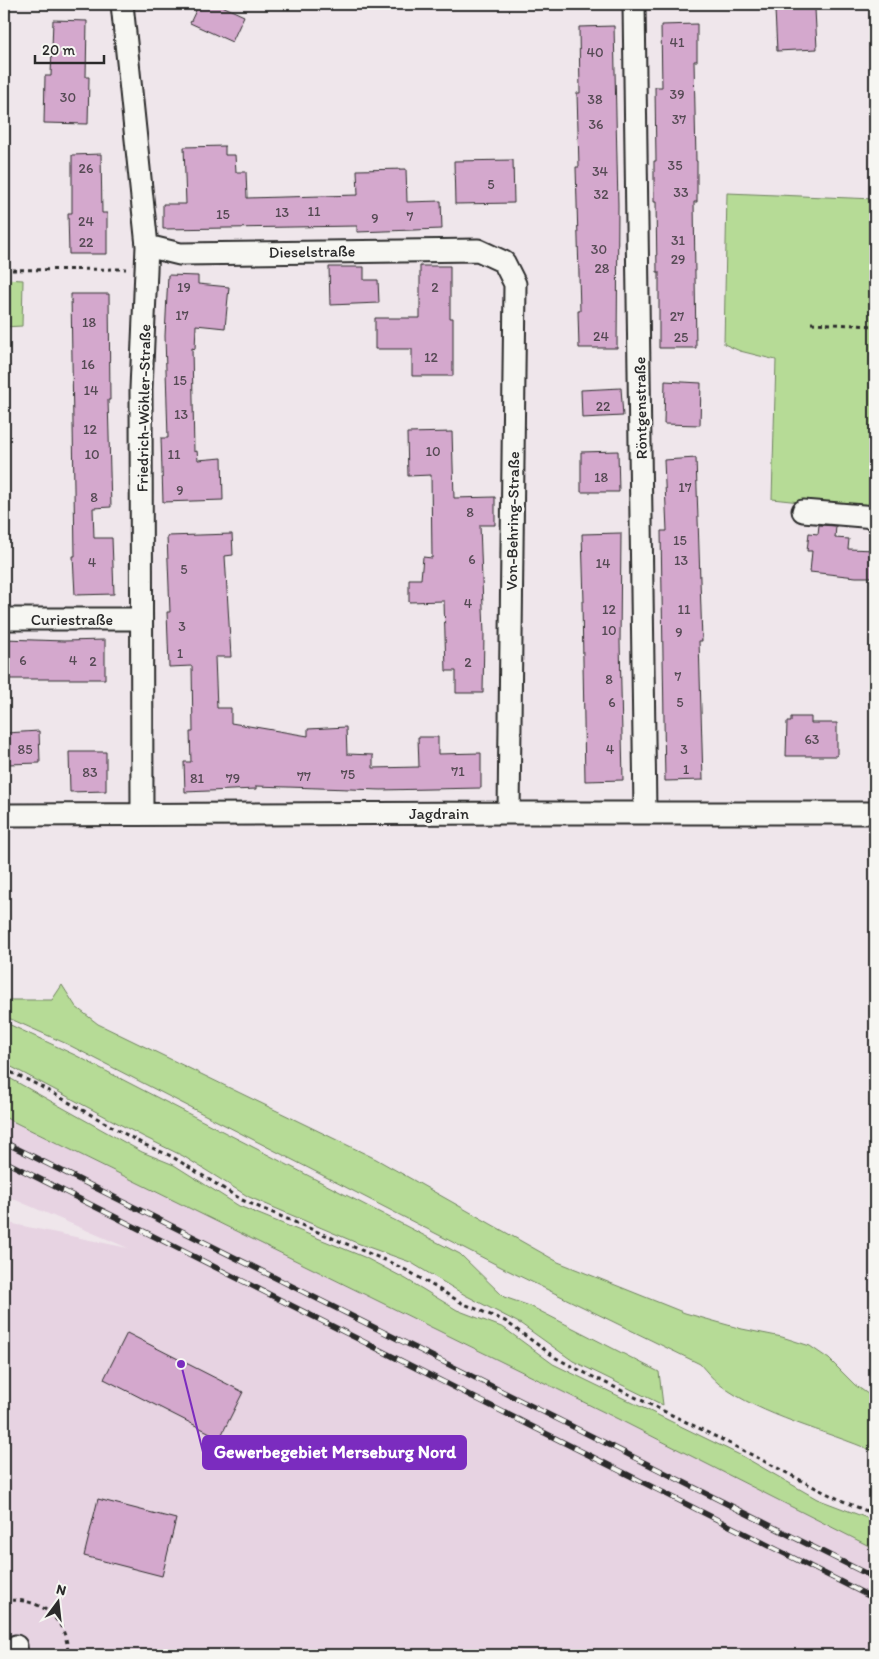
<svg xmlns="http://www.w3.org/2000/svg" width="879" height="1659" font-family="Itim,sans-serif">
<rect width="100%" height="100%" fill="#efe6eb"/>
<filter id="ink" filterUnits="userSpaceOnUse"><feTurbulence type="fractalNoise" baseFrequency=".02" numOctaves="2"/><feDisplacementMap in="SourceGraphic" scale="10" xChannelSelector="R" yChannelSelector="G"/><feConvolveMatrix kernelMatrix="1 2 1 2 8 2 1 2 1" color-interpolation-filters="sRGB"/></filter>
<g filter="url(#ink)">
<path fill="#e7d3e2" d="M4 1117 618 1419 875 1549V1655H4V1222L128 1248 4 1195Z"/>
<path fill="#b6db96" stroke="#708360" d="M727 193 875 199V510L772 499 776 360 740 351 724 344Z
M4 279 23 280 22 326 4 327Z
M62 985 76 1007 98 1024 376 1159 558 1262 685 1313 742 1329 782 1337 810 1346 829 1359 855 1385 875 1399V1452C825 1430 763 1417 719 1384 712 1378 706 1371 700 1364L503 1268 67 1044 4 1016V1000H52Z
M4 1022 75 1055 460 1254 504 1297 530 1306 659 1372 663 1405 573 1361 521 1324 465 1295 410 1262 357 1243 249 1197 183 1156 144 1137 4 1063Z
M4 1075 142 1152 174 1165 239 1206 364 1257 406 1279 457 1310 504 1328 553 1364 744 1457 817 1499 875 1521V1549L618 1419 4 1117Z"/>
<path fill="#d4a8cd" stroke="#2b2b2b" d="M199 4H218L244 16 232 42 190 23Z
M815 9 817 49 777 51 775 10Z
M53 20 87 21 86 77H89L88 124 44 123 45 76H51Z
M697 24V61H694L696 161H697V202H694L696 348H659V272H657L656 202H654V161H656L655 87H662L661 25Z
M614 26 618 205 617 348H579L578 311H580L576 167H579L577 93H580L579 27Z
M225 146V155H235L236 172H246L247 198 358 195 357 170 406 169 407 202 441 201 442 229 357 232V226L163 229V204H186L184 147Z
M101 154 102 213H107V254H69L68 213H72V155Z
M513 160 514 203 455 204 454 161Z
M420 266H450V318H453V376H412V349H375V318H420Z
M329 267H364V280H378L379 303 330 305Z
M168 275 198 276V284L229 287 225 328 196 325 195 349 192 348 194 452 197 451 198 460 222 458 223 500 163 502 161 438H168L165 336Z
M71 294H109L110 400H108L111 507 93 508 94 538H112L114 594 75 595 73 556H75L74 489Z
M665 381 701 383 700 425 664 424Z
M621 388 623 416 582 418 581 390Z
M452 432 454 498 495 497V525H480L484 634 483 693H456V671H446L444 601 409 602V579H421L423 557 432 558 431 475 408 476 407 433Z
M618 451 619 492H581V452Z
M696 458 702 641H699L703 780 665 781 661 531H667L664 460Z
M819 525 836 526 835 538 849 539 848 549 875 550V577H856L810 572 812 551H807L809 533 818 534Z
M621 533 620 642 623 780 585 781 582 602H584L582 534Z
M232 534 233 555 225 556 231 657H215L217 708H231V723L308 736V729L346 727 347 754 373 755V768L419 767 418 737H438V754L481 753V788L381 790 256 786V789L185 792 184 762H191L190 732H193L192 666 169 667 167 612H170L167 536Z
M4 639 64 641 105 640V679H4Z
M791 717H811V723H837V756H786L787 722H791Z
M39 731 40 763 8 764 6 733Z
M69 752H106V791L70 792Z
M127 1333 243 1392 220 1438 104 1379Z
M98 1499 176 1519 162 1576 84 1556Z"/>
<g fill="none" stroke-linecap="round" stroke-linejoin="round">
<g stroke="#2b2b2b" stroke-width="25">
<path id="minor" d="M122 4 147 246 141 389 142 814
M634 4 645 812
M147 246 180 254 478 250 504 262 515 284 509 813
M803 511 875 517
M4 619H141
M4 815 509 813H875
M16 1646 17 1655"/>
</g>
<path stroke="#2b2b2b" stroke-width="3" stroke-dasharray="4 4" stroke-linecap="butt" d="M4 270 126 269
M811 323 875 326
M4 1069 38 1085 143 1144 171 1156 242 1200 387 1261 408 1271 462 1303 505 1321 556 1358 577 1369C634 1397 692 1424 748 1453 791 1474 830 1498 875 1514
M4 1601C39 1596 68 1618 68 1655"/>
<use href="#minor" stroke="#f6f6f2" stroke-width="21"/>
<g stroke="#2b2b2b" stroke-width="5.5">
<path id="rail" d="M4 1142 875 1578
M4 1161 875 1599"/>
</g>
<use href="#rail" stroke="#f6f6f2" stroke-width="4" stroke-dasharray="11" stroke-linecap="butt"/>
</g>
</g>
<g text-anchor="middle" stroke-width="5" stroke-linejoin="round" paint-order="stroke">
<g font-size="14" fill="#554a54">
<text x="677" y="47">41</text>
<text x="595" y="57">40</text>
<text x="677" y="99">39</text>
<text x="68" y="102">30</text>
<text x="595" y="104">38</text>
<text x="679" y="124">37</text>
<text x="596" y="129">36</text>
<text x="675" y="170">35</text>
<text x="86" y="173">26</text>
<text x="600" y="176">34</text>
<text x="491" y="189">5</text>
<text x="681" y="197">33</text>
<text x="601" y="199">32</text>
<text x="314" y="216">11</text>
<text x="282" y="217">13</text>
<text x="223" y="219">15</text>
<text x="410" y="221">7</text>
<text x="375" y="223">9</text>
<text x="86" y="226">24</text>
<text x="678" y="245">31</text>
<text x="86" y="247">22</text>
<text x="599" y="254">30</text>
<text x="678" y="264">29</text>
<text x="602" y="273">28</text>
<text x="184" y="292">19</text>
<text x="435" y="292">2</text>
<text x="182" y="320">17</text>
<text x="677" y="321">27</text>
<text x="89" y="327">18</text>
<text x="601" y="341">24</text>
<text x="681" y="342">25</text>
<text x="431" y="362">12</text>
<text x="88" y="369">16</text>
<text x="180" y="385">15</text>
<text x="91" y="395">14</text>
<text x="603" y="411">22</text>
<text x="181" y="419">13</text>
<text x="90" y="434">12</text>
<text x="433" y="456">10</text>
<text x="92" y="459">10</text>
<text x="174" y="459">11</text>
<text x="601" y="482">18</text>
<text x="685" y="492">17</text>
<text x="180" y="495">9</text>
<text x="94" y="502">8</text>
<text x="470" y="517">8</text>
<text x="680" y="545">15</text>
<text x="472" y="564">6</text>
<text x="681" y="565">13</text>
<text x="92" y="567">4</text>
<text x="603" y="568">14</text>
<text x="184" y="574">5</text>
<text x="468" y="608">4</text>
<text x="609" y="614">12</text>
<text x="684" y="614">11</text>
<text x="182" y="631">3</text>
<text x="609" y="635">10</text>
<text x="679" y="637">9</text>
<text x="180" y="658">1</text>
<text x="23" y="665">6</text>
<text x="73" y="665">4</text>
<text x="93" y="666">2</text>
<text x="468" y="667">2</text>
<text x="678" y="681">7</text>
<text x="609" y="684">8</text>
<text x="612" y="707">6</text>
<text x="680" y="707">5</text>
<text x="812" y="744">63</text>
<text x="25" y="754">85</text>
<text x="610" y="754">4</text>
<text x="684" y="754">3</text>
<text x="686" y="774">1</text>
<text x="458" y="776">71</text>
<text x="90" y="777">83</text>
<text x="348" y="779">75</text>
<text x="304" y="781">77</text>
<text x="197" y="783">81</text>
<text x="233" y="783">79</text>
</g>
<g font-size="16" fill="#2b2b2b" stroke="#f6f6f2">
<text transform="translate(312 251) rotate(-1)" y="6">Dieselstraße</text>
<text transform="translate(143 408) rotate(-89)" y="6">Friedrich-Wöhler-Straße</text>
<text transform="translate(640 408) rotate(-91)" y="6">Röntgenstraße</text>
<text transform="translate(512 521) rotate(-89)" y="6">Von-Behring-Straße</text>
<text x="72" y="625">Curiestraße</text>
<text x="439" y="819">Jagdrain</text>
</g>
</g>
<path fill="none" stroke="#7b2cbf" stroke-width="2" d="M181 1364L203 1452"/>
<circle fill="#7b2cbf" stroke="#f6f6f2" stroke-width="2" cx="181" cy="1364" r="5"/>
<rect fill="#7b2cbf" stroke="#7b2cbf" stroke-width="2" x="203" y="1436" width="263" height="33" rx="5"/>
<g font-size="18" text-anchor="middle" font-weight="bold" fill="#fff">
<text x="335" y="1458">Gewerbegebiet Merseburg Nord</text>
</g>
<rect width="879" height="1659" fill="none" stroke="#f6f6f2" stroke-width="20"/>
<rect x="10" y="10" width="859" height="1639" fill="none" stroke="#2b2b2b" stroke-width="2" filter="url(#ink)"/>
<g transform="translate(58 1602) rotate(15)" stroke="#f6f6f2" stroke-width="4" paint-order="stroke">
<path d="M0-4L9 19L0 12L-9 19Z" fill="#2b2b2b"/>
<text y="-8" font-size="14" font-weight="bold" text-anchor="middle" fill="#2b2b2b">N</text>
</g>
<path d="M35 55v8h69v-8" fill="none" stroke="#2b2b2b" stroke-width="2.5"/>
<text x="42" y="55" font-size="15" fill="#2b2b2b" stroke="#f6f6f2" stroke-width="4" paint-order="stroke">20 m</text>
</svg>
